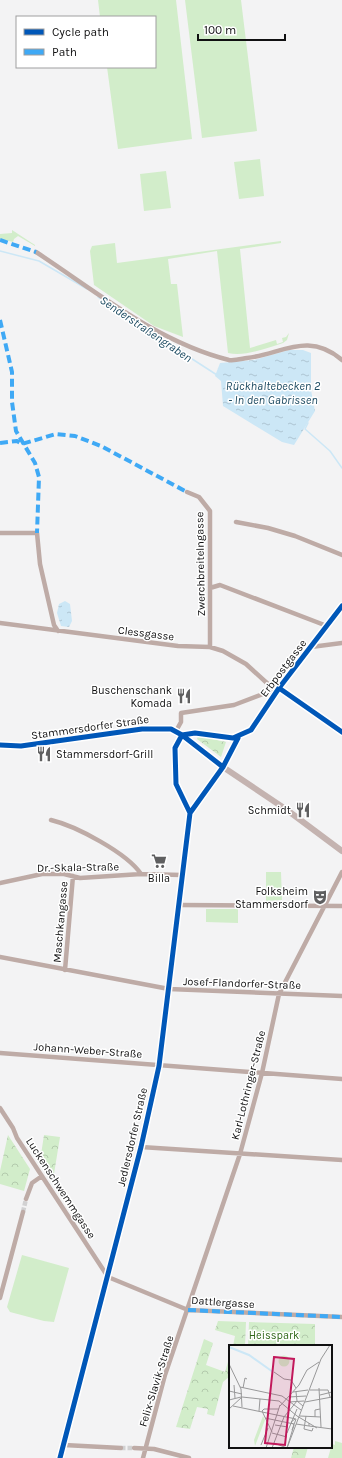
<svg xmlns="http://www.w3.org/2000/svg" width="342" height="1458" font-family="Karla,sans-serif">
<defs>
<pattern id="forest-crowns" width="20" height="18" patternUnits="userSpaceOnUse"><rect width="20" height="18" fill="#d2edca"/><path d="M2 6a3 3 0 1 1 6 0M12 15a3 3 0 1 1 6 0" fill="none" stroke="#b3caac"/></pattern>
<pattern id="water-ripples" width="26" height="14" patternUnits="userSpaceOnUse"><rect width="26" height="14" fill="#cce7f6"/><path d="M2 4q2-2 4 0t4 0M15 11q2-2 4 0t4 0" fill="none" stroke="#aec5d2"/></pattern>
</defs>
<rect width="100%" height="100%" fill="#f3f3f4"/>
<path fill="#d2edca" d="M98 0H176L192 139 118 149 107 67H155V17H100Z
M185 0H241L257 131 202 138Z
M260 159 264 196 239 199 234 162Z
M166 171 171 208 144 211 140 174Z
M12 230 35 245V246L18 236 14 239 13 242 0 239V234L12 233Z
M281 241V243L240 249 250 348 276 340 277 344 283 342 282 338 286 337 289 333 287 340 283 343C267 348 245 357 228 353L217 251 168 259 171 284H177L183 337 154 326 94 285 90 251 92 246 115 243 117 263Z
M266 872H281L282 900 266 901Z
M206 909H238V923L206 922Z
M22 1255 69 1268 54 1322 44 1321 10 1312 7 1307Z
M335 1441 342 1443V1458H328L332 1444 335 1445Z"/>
<path fill="url(#forest-crowns)" d="M198 736 226 742 221 757 197 739Z
M8 1135 30 1169 24 1191 0 1184V1171Z
M44 1135 60 1137 53 1180 40 1161Z
M218 1321 246 1322 245 1346H233L235 1336 215 1330Z
M249 1322 315 1324V1346H248Z
M204 1339 213 1343 206 1365 225 1372 230 1355V1376L223 1382 214 1416 207 1414 208 1409 197 1407 190 1429 176 1427Z
M294 1447H308L305 1458H291Z"/>
<path fill="url(#water-ripples)" d="M289 350H303L311 353V390L315 411 294 445 282 442 223 406 221 381 215 376 220 363 254 360Z
M65 601 70 604 72 621 69 627 61 626 57 613 59 604Z"/>
<g fill="none" stroke-linecap="round" stroke-linejoin="round">
<path stroke="#cce7f6" stroke-width="1.5" d="M0 251 39 261 87 289
M98 297 123 317 160 341 186 355 217 375
M308 423 305 429 330 451 342 468"/>
<path stroke="#d1d1d2" stroke-width="4.5" stroke-dasharray="4.5 2" stroke-linecap="butt" d="M23 1212 26 1199
M121 1448H134"/>
<path stroke="#beaba6" stroke-width="4.5" d="M36 252C97 292 157 342 229 360 234 361 241 359 247 358 282 354 308 331 342 360
M187 492 199 497 210 511V647
M236 522 268 528 295 536 342 555
M0 533H37L40 564 54 625 58 631
M210 588 220 585 327 626
M0 623 178 646 210 647 223 651 246 664 268 684 284 691 342 732
M311 647 342 643
M176 731 181 722V713L234 705 279 688
M182 735 195 733 233 738 251 730 279 688 342 606
M223 767 238 738
M51 820C76 826 127 853 141 874
M0 883 42 874H64L80 878 141 874 182 875
M179 905 342 906
M0 957 169 989 342 996
M65 970 73 876
M0 1053 342 1079
M0 1108 13 1128 17 1138 108 1277 188 1310 342 1317
M141 1147 342 1160
M26 1199 32 1183 42 1176
M0 1298 23 1212
M64 1445 121 1448
M134 1448 154 1449 189 1458
M143 1458 165 1375 240 1154 262 1073 279 994 342 872"/>
<path stroke="#beaba6" stroke-width="5.5" d="M182 735 175 748 176 784 190 813
M60 1458 141 1147 159 1066 190 813 223 767"/>
<path stroke="#c4b3b0" stroke-width="6" d="M0 745 21 746 142 729H171L182 735 223 767 287 810 342 851"/>
<path stroke="#3fa9f5" stroke-width="4" stroke-dasharray="8 4" stroke-linecap="butt" d="M0 240 36 252
M0 320 12 372V402L16 431 35 463 39 477 37 533
M0 443 17 441 22 444 56 434 75 436 101 446 187 492
M188 1310 342 1317"/>
<g stroke="#fff" stroke-width="8">
<path id="cycleway" d="M279 688 342 732
M182 735 195 733 233 738 251 730 279 688 342 606
M182 735 175 748 176 784 190 813
M0 745 21 746 142 729H171L182 735 223 767
M60 1458 141 1147 159 1066 190 813 223 767 238 738"/>
</g>
<use href="#cycleway" stroke="#0057b8" stroke-width="5"/>
</g>
<defs>
<g id="restaurant-bare" transform="scale(1.2)"><path d="M-5-6h1v4h1v-4h1v4h1v-4h1v5L-1.5 .5V6h-2V.5L-5-1ZM5-6V6H3V1.5H1.5Q1.5-4 5-6Z" fill="#5f5f60" stroke="#fff" stroke-width="2.5" paint-order="stroke"/></g>
<g id="supermarket-bare" transform="scale(1.2)"><path d="M-6-5.5h2.5l.6 2H6L4.5 2H-2.5L-4.4-4H-6ZM-1.5 3.2a1.3 1.3 0 1 0 .1 0ZM3 3.2a1.3 1.3 0 1 0 .1 0Z" fill="#5f5f60" stroke="#fff" stroke-width="2.5" paint-order="stroke"/></g>
<g id="theatre-bare" transform="scale(1.2)"><path d="M-5-5.5Q0-4 5-5.5V0Q5 5 0 6Q-5 5-5 0ZM-3.3-2.5H-1v1.5H-3.3ZM1-2.5H3.3v1.5H1ZM-2.8 1Q0 5.5 2.8 1Z" fill="#5f5f60" stroke="#fff" stroke-width="2.5" paint-order="stroke"/></g>
</defs>
<g fill-rule="evenodd">
<use href="#restaurant-bare" x="184" y="696"/>
<use href="#restaurant-bare" x="44" y="754"/>
<use href="#restaurant-bare" x="303" y="810"/>
<use href="#supermarket-bare" x="159" y="861"/>
<use href="#theatre-bare" x="320" y="897"/>
</g>
<g text-anchor="middle" stroke-width="3" stroke-linejoin="round" paint-order="stroke">
<g font-size="11" fill="#101011" stroke="#fff">
<text transform="translate(200 564) rotate(-91)" y="4">Zwerchbreitelngasse</text>
<text transform="translate(146 633) rotate(7)" y="4">Clessgasse</text>
<text transform="translate(283 668) rotate(-53)" y="4">Erbpostgasse</text>
<text transform="translate(90 727) rotate(-8)" y="4">Stammersdorfer Straße</text>
<text transform="translate(78 867) rotate(-1)" y="4">Dr.-Skala-Straße</text>
<text transform="translate(60 922) rotate(-85)" y="4">Maschkangasse</text>
<text transform="translate(242 983) rotate(2)" y="4">Josef-Flandorfer-Straße</text>
<text transform="translate(88 1050) rotate(4)" y="4">Johann-Weber-Straße</text>
<text transform="translate(248 1085) rotate(-76)" y="4">Karl-Lothringer-Straße</text>
<text transform="translate(132 1137) rotate(-77)" y="4">Jedlersdorfer Straße</text>
<text transform="translate(61 1188) rotate(57)" y="4">Luckenschwemmgasse</text>
<text transform="translate(223 1302) rotate(4)" y="4">Dattlergasse</text>
<text transform="translate(156 1381) rotate(-73)" y="4">Felix-Slavik-Straße</text>
</g>
<g font-size="11" fill="#101011" stroke="#fff" text-anchor="end">
<text x="172" y="694">Buschenschank<tspan x="172" dy="13">Komada</tspan></text>
<text x="56" y="758" text-anchor="start">Stammersdorf-Grill</text>
<text x="291" y="814">Schmidt</text>
<text x="159" y="882" text-anchor="middle">Billa</text>
<text x="308" y="895">Folksheim<tspan x="308" dy="13">Stammersdorf</tspan></text>
</g>
<g font-size="11" fill="#2f6718" stroke="#fff">
<text x="274" y="1339">Heisspark</text>
</g>
<g font-size="12" font-style="italic" fill="#1b4960" stroke="#fff">
<text transform="translate(146 329) rotate(34)" y="4">Senderstraßengraben</text>
<text x="273" y="390">Rückhaltebecken 2<tspan x="273" dy="14">- In den Gabrissen</tspan></text>
</g>
</g>
<g transform="translate(229 1345)">
<rect width="103" height="103" fill="#f3f3f4"/>
<path d="M49.5 16a5.5 5.5 0 1 1 11 0a5.5 5.5 0 1 1-11 0Z" fill="#d2edca"/>
<path d="M34 71 36 75 26 101 25 95Z" fill="#d2edca"/>
<path fill="none" stroke="#cce7f6" stroke-width="2" d="M0 2 20 10 44 27"/>
<path fill="none" stroke="#989899" stroke-width="1" d="M0 19 12 44 13 62M45 27 55 34 62 35 67 43M5 40 6 53M11 42 53 51 72 65M14 43 16 33 18 34M90 43 92 82M81 45H99L101 52M0 46 13 49M64 47 79 45M67 47 68 56 74 61M91 50 103 47M60 52 77 51M0 55 12 52M60 57 75 56M76 57 103 52M4 61 67 74 63 85M51 61 70 40 78 25 90 17M0 64 13 52 50 56 68 71 88 83M30 66 31 54M33 66 43 87M33 66 35 64H50M71 71 92 72M77 71 75 84 83 86 84 83M86 72V65L91 64M36 73 65 79M80 78V81L103 84M67 79 80 81M46 80 59 82M43 88 58 92M58 88 68 64M45 98 58 103M32 100 39 83M37 103 51 60M43 103 55 72 68 56M58 103 92 14 101 0M58 103 65 80 62 77 66 74"/>
<path fill="#c2185b" fill-opacity="0.15" stroke="#c2185b" stroke-width="2" d="M45 12 65 14 56 100 36 98Z"/>
<rect width="103" height="103" fill="none" stroke="#101011" stroke-width="2"/>
</g>
<rect x="16" y="16" width="140" height="52" fill="#ffffff" stroke="#9f9fa0"/>
<rect x="24" y="29" width="20" height="6" fill="#0057b8" stroke="#9f9fa0"/>
<text x="52" y="36" font-size="12" fill="#101011">Cycle path</text>
<rect x="24" y="49" width="20" height="6" fill="#3fa9f5" stroke="#9f9fa0"/>
<text x="52" y="56" font-size="12" fill="#101011">Path</text>
<path d="M198 34v6h87v-6" fill="none" stroke="#101011" stroke-width="2"/>
<text x="204" y="34" font-size="12" fill="#101011" stroke="#ffffff" stroke-width="3" paint-order="stroke">100 m</text>
</svg>
